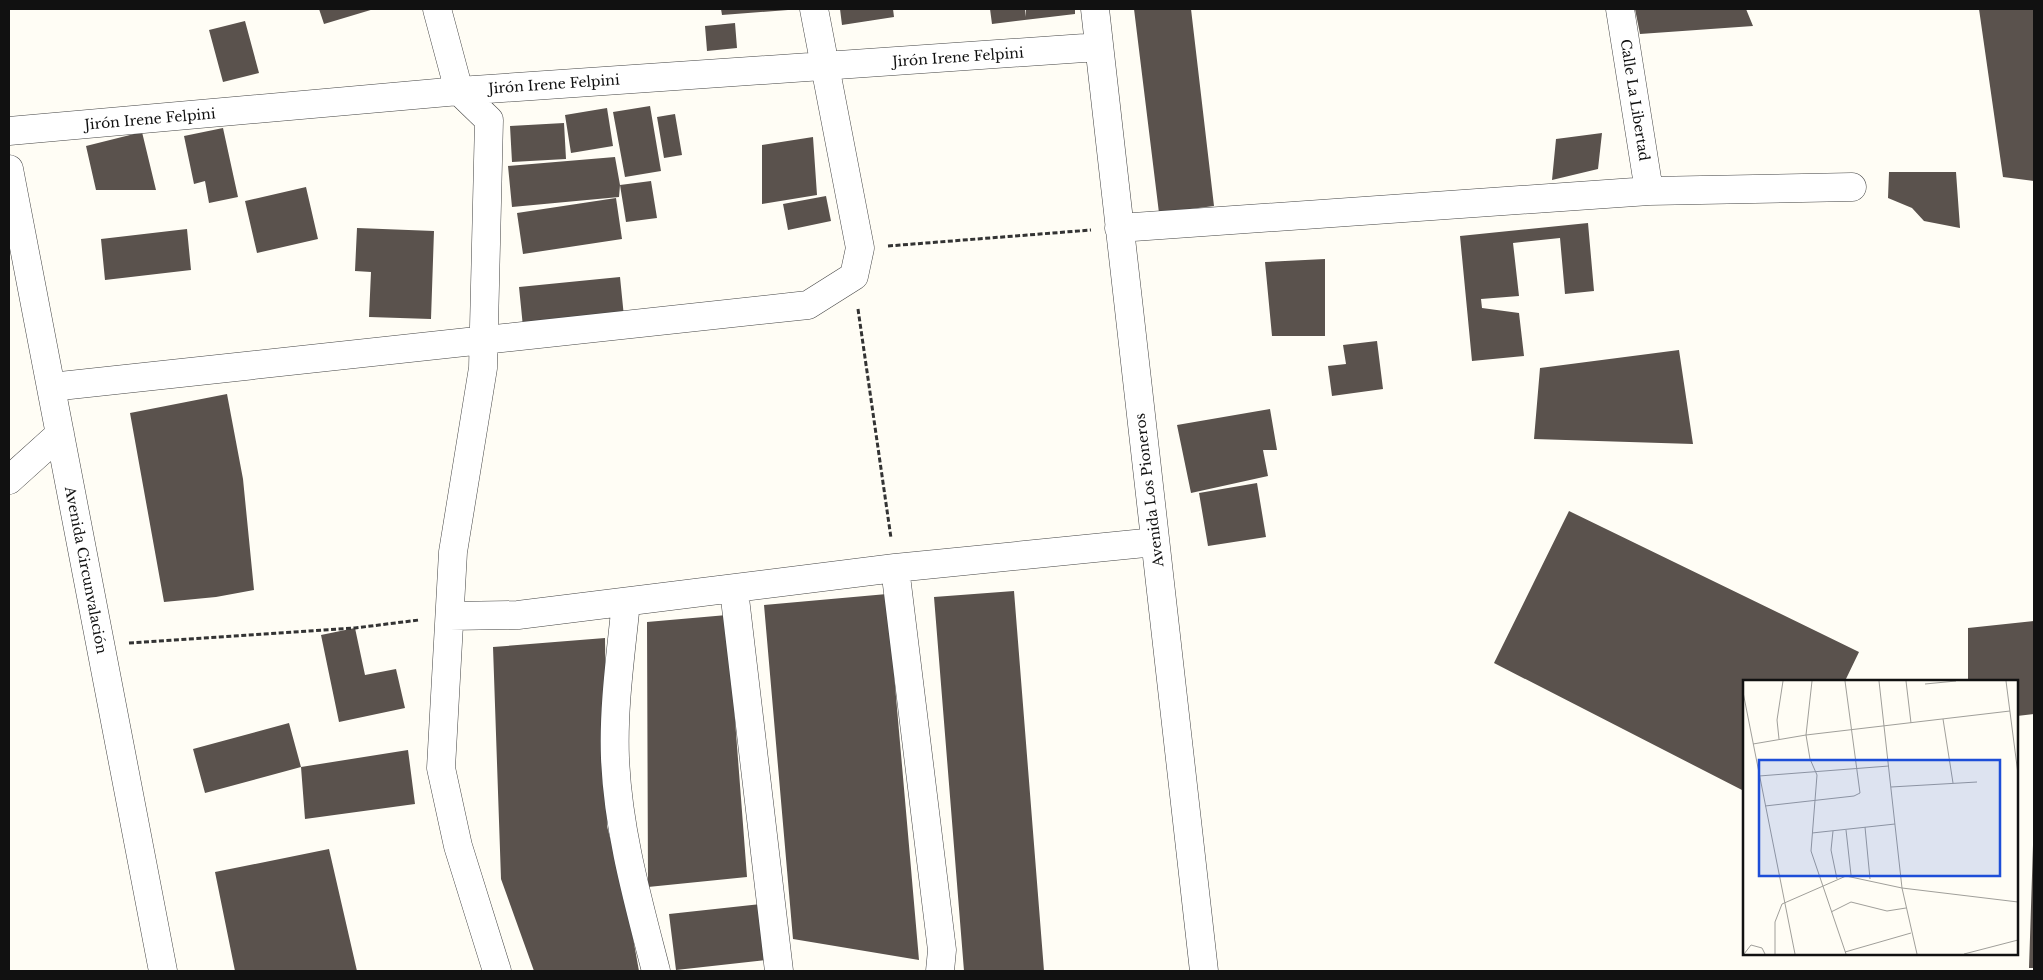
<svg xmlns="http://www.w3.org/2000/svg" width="2043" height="980" font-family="'Libre Baskerville',serif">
<rect width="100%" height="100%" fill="#fffdf5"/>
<path fill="#5a524d" d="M319 9H374L324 24Z
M721 9H788V10L722 15Z
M840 9H893L894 17 842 25Z
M990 9H1025L1026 17V9H1075V14L992 24Z
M1134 9H1191L1214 206 1159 213Z
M1635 9H1746L1753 26 1640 34Z
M1979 9H2034V181L2003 177Z
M245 21 259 73 223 82 209 30Z
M735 23 737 48 707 51 705 26Z
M650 106 661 171 625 177 613 112Z
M607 108 613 146 571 153 565 115Z
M675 114 682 155 664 158 657 117Z
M564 123 566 159 512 162 510 126Z
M223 128 238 197 209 203 205 181 194 184 184 136Z
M142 132 156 190H96L86 146Z
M1602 133 1598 169 1552 180 1556 139Z
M813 137 817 195 762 204V145Z
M615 157 620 185 651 181 657 218 626 222 620 185 619 197 512 207 508 166Z
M1889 172H1956L1960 228 1924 221 1912 208 1888 198Z
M306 187 318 239 257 253 245 201Z
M826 196 831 221 788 230 783 204Z
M616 198 622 239 523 254 517 213Z
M1588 223 1594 291 1565 294 1560 238 1513 243 1519 296 1481 299 1482 308 1519 313 1524 356 1472 361 1460 236Z
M357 228 434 231 431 319 369 317 371 272 355 271Z
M187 229 191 270 105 280 101 239Z
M1325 259V336H1272L1265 262Z
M620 277 624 317 523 327 519 287Z
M1377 341 1383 389 1332 396 1328 366 1346 364 1343 345Z
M1679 350 1693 444 1534 439 1540 368Z
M227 394 243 479 254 590 216 597 164 602 130 413Z
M1270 409 1277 450H1263L1268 476 1191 493 1177 425Z
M1257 483 1266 537 1208 546 1199 493Z
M1569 511 1859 652 1845 681H1744V791L1494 663Z
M1014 591 1044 971H964L934 597Z
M887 594 919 960 793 939 764 605Z
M727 615 747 877 648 887 647 622Z
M2034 621V714L2017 716V681H1968V628Z
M355 628 365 675 396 669 405 708 339 722 321 635Z
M605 638 607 826 627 905 639 971H534L501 879 493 647Z
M289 723 301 767 205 793 193 749Z
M408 750 415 804 305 819 301 767Z
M2033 845H2034V968H2029Z
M329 849 357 971H235L215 872Z
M761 904 767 960 676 970 669 914Z"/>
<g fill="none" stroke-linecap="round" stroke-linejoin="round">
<g stroke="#444" stroke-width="29">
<path id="minor" d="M437 9 459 91 489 120 483 368 453 552 441 768 458 846 497 971
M1095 9 1204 971
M1620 9 1649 191
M9 131 459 91 1099 47
M9 169 163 971
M1119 228 1649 191 1852 187
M51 387 808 305 854 276 860 248 814 9
M9 480 60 434
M895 568 942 950 940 971
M734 590 779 971
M626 602C621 653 613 706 615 758 618 831 638 901 656 971
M450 616 518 615 895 568 1155 542"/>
</g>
<path stroke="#333" stroke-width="3" stroke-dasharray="5 2.5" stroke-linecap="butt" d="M888 246 1091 230
M858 309 891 538
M129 643 355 628 419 620"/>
<use href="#minor" stroke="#fff" stroke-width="28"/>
</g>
<g text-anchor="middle" stroke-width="5" stroke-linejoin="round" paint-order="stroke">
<g font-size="14" fill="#111" stroke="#fff">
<text transform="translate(958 57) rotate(-4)" y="5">Jirón Irene Felpini</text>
<text transform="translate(554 84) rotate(-4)" y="5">Jirón Irene Felpini</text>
<text transform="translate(1635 100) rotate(81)" y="5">Calle La Libertad</text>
<text transform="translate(150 119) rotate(-5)" y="5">Jirón Irene Felpini</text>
<text transform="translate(1149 490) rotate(-97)" y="5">Avenida Los Pioneros</text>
<text transform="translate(86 570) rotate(79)" y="5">Avenida Circunvalación</text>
</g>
</g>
<g transform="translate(1743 680)">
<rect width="275" height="275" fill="#fffdf5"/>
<path fill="none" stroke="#a09f9a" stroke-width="1" d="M69 1 63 55 67 79 74 95 68 171 103 274M136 1 159 208 174 274M163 1 168 43M263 1 275 94M182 4 213 1M0 12 52 274M200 39 210 103M36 59 34 40 40 1M10 64 63 55 267 31M16 96 146 86M148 107 234 102M22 126 111 116 117 113 102 1M122 147 127 199M103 150 108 195M90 151 88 170 94 199M69 153 152 144M88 232 108 222 144 231 163 228M102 272 168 253M1 274 8 265 19 268 22 274M32 274V242L39 224 103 196 159 208 275 222M221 274 275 260"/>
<path fill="#1d4ed8" fill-opacity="0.15" stroke="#1d4ed8" stroke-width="2.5" d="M16 80H257V196H16Z"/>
<rect width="275" height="275" fill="none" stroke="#111" stroke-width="2.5"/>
</g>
<rect width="2043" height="980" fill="none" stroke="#111111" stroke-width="20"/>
</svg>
